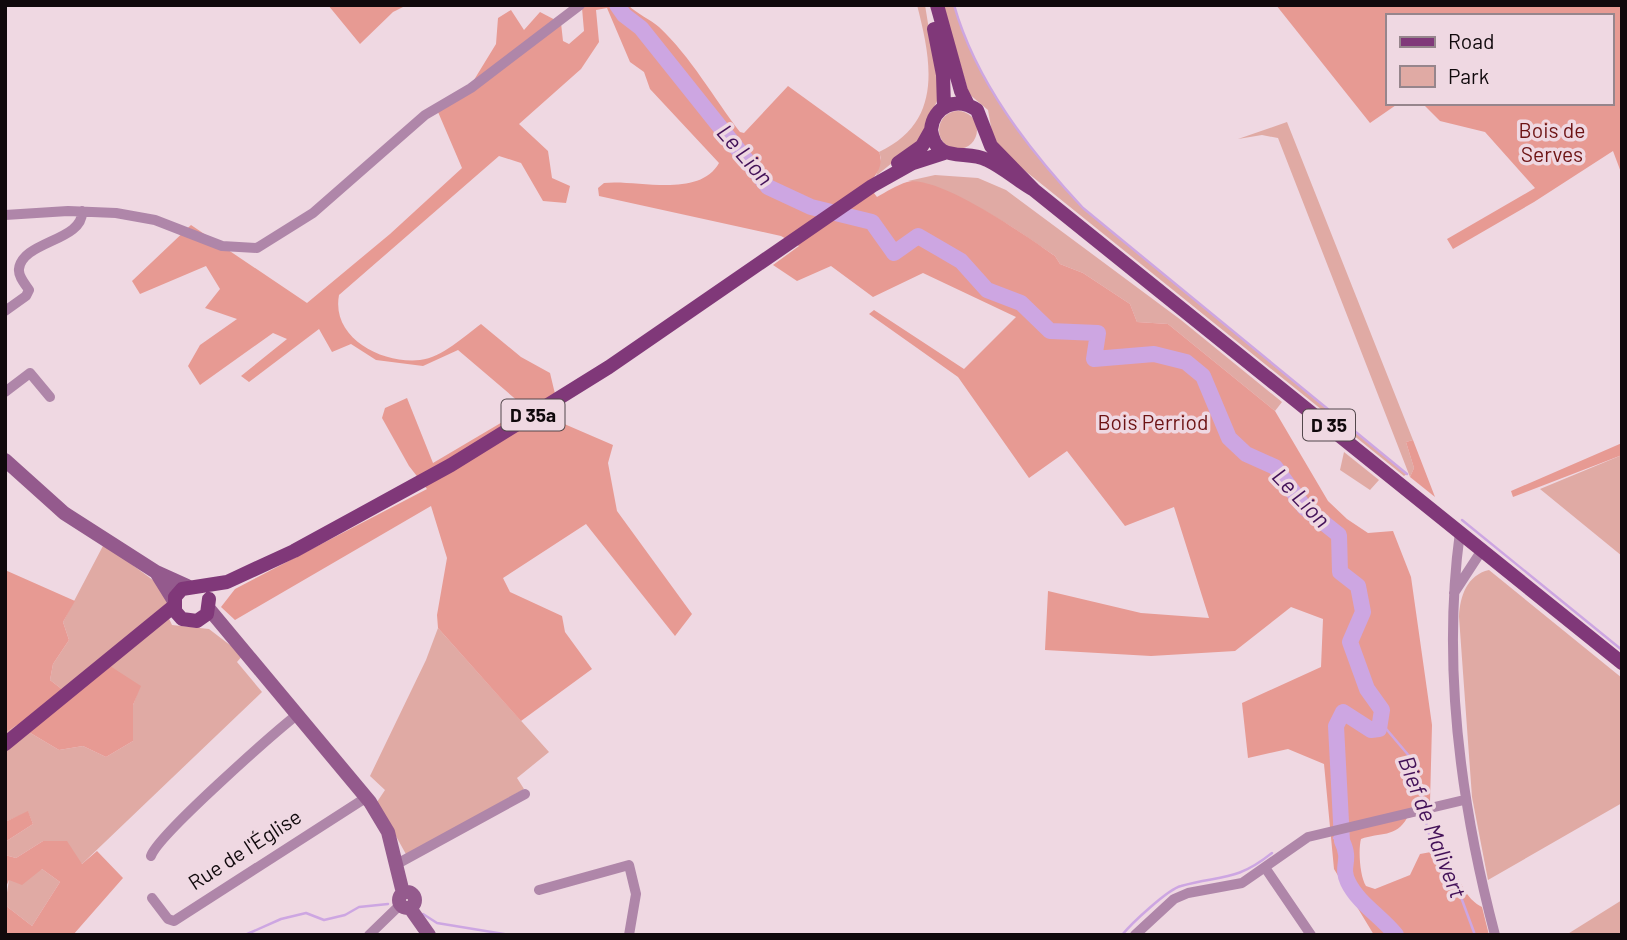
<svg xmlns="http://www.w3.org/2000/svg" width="1627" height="940" font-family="Barlow,sans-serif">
<rect width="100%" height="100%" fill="#efd8e2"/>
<path fill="#e0aaa4" d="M917 5H925L938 85 937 101 919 141 876 176 881 158 879 152C943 122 932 63 917 5Z
M943 5H954C976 83 1030 149 1083 208L1407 474 1404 476 1013 161 993 138 988 110 969 94Z
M939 130a19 19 0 1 1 38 0a19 19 0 1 1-38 0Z
M1287 122 1413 440 1406 442 1414 468 1410 477 1278 138 1262 135 1238 139Z
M935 175 978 178 1006 190 1181 320 1282 402 1275 411 1168 324 1137 322 1130 304 1083 273 1060 264 1055 256C1006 222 966 195 908 181Z
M1344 452 1379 480 1370 490 1340 470Z
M1622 455V556L1540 489Z
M104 544 161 586 168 604 165 610 172 625 209 629 243 655 237 662 262 692 82 864 43 841 16 858 5 855V842L33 824 28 812 5 822V733L17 725 59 750 83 746 106 757 133 741V705L140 686 72 697 50 680 53 664 69 640 63 622Z
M1489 570 1622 678V803L1488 880 1472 797 1459 617C1460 596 1467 575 1489 570Z
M438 628 549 752 517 778 524 789 407 856 377 802 385 790 370 776 426 660Z
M42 869 60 882 32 926 5 905 9 880Z
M1622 900V935H1566Z"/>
<path fill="#e79a93" d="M328 5H407L393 12 360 44Z
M578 5H628C637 14 650 19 659 27 691 57 713 97 740 132L744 133 788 86 879 152C884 164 877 176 867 184L877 197C886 192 897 185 907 182 938 174 1028 237 1055 256L1060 264 1083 273 1130 304 1137 322 1168 324 1275 411 1328 501 1347 519 1368 533 1393 531 1411 577 1432 725 1430 803 1433 812 1407 818C1396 838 1380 832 1361 839 1358 850 1360 877 1366 886L1375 889 1410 875 1420 854 1431 852C1438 863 1449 867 1456 876 1465 889 1467 899 1482 907L1489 935H1374L1334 869 1324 764 1288 749 1248 758 1242 703 1321 667 1323 619 1291 607 1235 651 1151 656 1045 650 1048 591 1141 613 1209 618 1174 507 1125 526 1067 451 1029 478 958 377 869 314 874 310 964 369 1016 317 923 273 873 297 831 266 797 281 773 265 799 246 781 236 599 196 598 188 604 183C636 179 699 199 719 163L650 89 644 72 630 62 607 8 596 10 599 42 581 69 519 124 548 151 552 178 570 186 566 203 543 201 521 163 499 156 339 295C331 338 382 364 420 360 443 357 463 337 481 324L521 357 550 373 562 423 613 445 608 463 617 511 692 614 675 636 586 524 503 578 510 592 562 616 565 632 592 669 521 721 438 628 437 615 447 558 431 506 235 620 221 607 235 589 427 489 409 466 382 418 385 408 407 398 433 463 526 408 458 350 423 366 376 360 351 344 332 352 319 329 249 382 241 376 287 339 273 333 200 385 188 366 200 345 237 319 205 308 220 289 206 266 140 294 132 281 191 225 307 303 390 234 462 168 438 112 466 93 496 44 498 18 511 10 524 30 540 12 561 23 563 41 569 44 584 31 582 8Z
M1276 5H1622V175L1613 151 1534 202 1453 249 1447 239 1535 188 1485 132 1440 121 1422 103H1611V16H1387V103H1399L1370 123Z
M1413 440 1435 497 1410 477 1414 468 1406 442Z
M1622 443V455L1513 497 1511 491Z
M5 570 75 601 63 622 69 640 53 664 50 680 72 697 110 666 141 686 133 705V741L106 757 83 746 59 750 17 725 5 733Z
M28 811 33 824 5 842V822Z
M43 841H67L82 864 97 851 123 878 73 935H5V905L32 926 60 882 42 869 22 885 9 880 5 889V855L16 858Z"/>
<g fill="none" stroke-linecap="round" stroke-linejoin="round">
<path stroke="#cda6e2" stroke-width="2.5" d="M954 5C976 82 1029 150 1083 208L1407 474
M1462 520 1622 650
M1382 724 1410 757 1424 806
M1424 813 1429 834 1458 889 1475 935
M1334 838 1342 841
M423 914 437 923 510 935
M245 935 281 919 306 913 324 920 345 915 359 907 388 904
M1122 935C1131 924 1168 889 1181 886 1220 875 1236 882 1272 853"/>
<path stroke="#cda6e2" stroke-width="16" d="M617 5 624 15 641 28 768 187 811 207 872 222 894 253 918 236 961 261 987 290 1021 303 1050 331 1098 333 1094 359 1154 354 1186 362 1203 376 1229 438 1246 454 1275 467 1305 508 1339 535 1340 572 1358 586 1363 612 1350 642 1367 689 1382 710 1379 729 1371 730 1343 712 1336 726 1342 841C1352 862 1340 865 1348 882 1358 903 1382 917 1396 935"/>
<path stroke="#af86a9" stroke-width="10" d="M5 215 68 211 116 213 155 220 222 246 257 248 313 213 425 115 471 88 580 5
M5 311 26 296 29 290C25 284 18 276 19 269 22 241 84 241 82 211
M5 392 30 373 50 397
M1460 532C1442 664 1461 806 1495 935
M1454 593 1482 550
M151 856C158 835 274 733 298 714
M397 864 525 794
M1266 869 1311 935
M539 890 629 865 636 894 629 935
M152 898 168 919 174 921 367 797
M369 935 400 905
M1135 935 1174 899 1188 893 1242 883 1308 837 1464 800"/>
<path stroke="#945a8d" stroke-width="14" d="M5 460 64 513 156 572 187 586
M156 572 174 601
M209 609 370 802 388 832 403 893
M399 900a8 8 0 1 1 16 0a8 8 0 1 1-16 0Z
M410 908 429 935"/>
<path stroke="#803879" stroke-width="14" d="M937 5 961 91 968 105
M934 29 943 75 944 107
M898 163 922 146 931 130
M1034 190C1018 181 1004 168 987 160 966 149 936 165 931 130 933 106 957 96 977 110L991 146 1034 190 1622 663
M209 599 207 614 197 621 182 619 175 611V597L182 589 227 582 294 551 451 465 609 367 872 186 913 163 944 153
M5 744 174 606"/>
</g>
<g text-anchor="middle" stroke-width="7" stroke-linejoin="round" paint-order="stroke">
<g fill="#efd8e2" stroke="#53474c" stroke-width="2">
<rect x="501.5" y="399.5" width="63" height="31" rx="5"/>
<rect x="1303" y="409.5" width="52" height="31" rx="5"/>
</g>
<g font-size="19" font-weight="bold" fill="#10090c">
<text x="533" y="422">D 35a</text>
<text x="1329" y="432">D 35</text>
</g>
<g font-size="21" fill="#6d1314" stroke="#efd8e2">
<text x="1552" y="138">Bois de<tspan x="1552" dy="24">Serves</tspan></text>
<text x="1153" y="430">Bois Perriod</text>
</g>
<g font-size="21" fill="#10090c" stroke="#efd8e2">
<text transform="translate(245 850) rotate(-33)" y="7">Rue de l'Église</text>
</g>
<g font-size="23" font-style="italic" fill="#431158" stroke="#efd8e2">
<text transform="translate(745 155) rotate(49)" y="8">Le Lion</text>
<text transform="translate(1301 498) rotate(46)" y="8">Le Lion</text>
<text transform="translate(1432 827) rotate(69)" y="8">Bief de Malivert</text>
</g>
</g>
<rect width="1627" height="940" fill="none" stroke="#10090c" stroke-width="14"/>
<rect x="1386" y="14" width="228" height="91" fill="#efd8e2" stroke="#96858c" stroke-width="2"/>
<rect x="1400" y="37" width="35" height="10" fill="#803879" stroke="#96858c" stroke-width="2"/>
<text x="1448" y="49" font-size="21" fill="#10090c">Road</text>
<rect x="1400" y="66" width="35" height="21" fill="#e0aaa4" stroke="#96858c" stroke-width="2"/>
<text x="1448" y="84" font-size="21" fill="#10090c">Park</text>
</svg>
